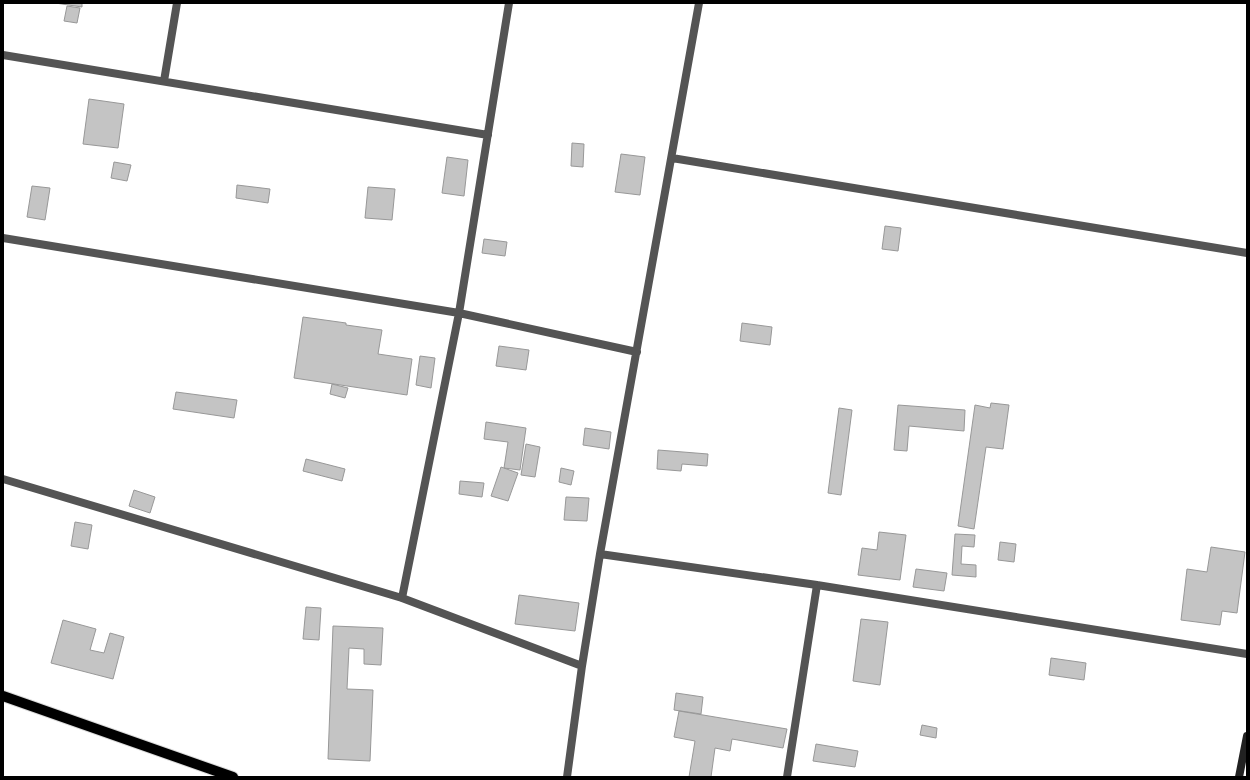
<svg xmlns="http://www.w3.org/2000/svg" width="1250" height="780" font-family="Barlow,sans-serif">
<rect width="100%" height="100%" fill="#fff"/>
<path fill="#c4c4c4" stroke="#989898" d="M55 3H82V7Z
M67 6 80 8 77 23 64 21Z
M89 99 124 104 118 148 83 144Z
M572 143 584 144 583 167 571 166Z
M621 154 645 157 640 195 615 192Z
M447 157 468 160 464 196 442 193Z
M114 162 131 165 127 181 111 178Z
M237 185 270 189 268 203 236 198Z
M32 186 50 188 45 220 27 217Z
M368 187 395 189 392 220 365 218Z
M885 226 901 228 898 251 882 249Z
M484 239 507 242 505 256 482 253Z
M303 317 346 323V325L382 330 378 354 412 359 407 395 294 378Z
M742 323 772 327 770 345 740 341Z
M499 346 529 350 526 370 496 366Z
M420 356 435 358 431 388 416 385Z
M332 384 348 388 345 398 330 394Z
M176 392 237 400 234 418 173 409Z
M991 403 1009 405 1003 449 986 447 974 529 958 526 975 405 990 408Z
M898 405 965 410 964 431 909 426 907 451 894 450Z
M839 408 852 410 841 495 828 493Z
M486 422 526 428 520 470 504 468 508 442 484 439Z
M585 428 611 432 609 449 583 445Z
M526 444 540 447 535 477 521 475Z
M658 450 708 454 707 466 682 464 681 471 657 469Z
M306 459 345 469 342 481 303 471Z
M501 467 518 473 508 501 491 496Z
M561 468 574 471 571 485 559 482Z
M460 481 484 483 482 497 459 494Z
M134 490 155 497 150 513 129 506Z
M566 497 589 498 587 521 564 520Z
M75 522 92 525 88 549 71 546Z
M879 532 906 535 900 580 858 575 862 548 877 550Z
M955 534 975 535 974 547 962 546 961 564 976 565V577L952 575Z
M1000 542 1016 544 1014 562 998 560Z
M1211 547 1245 552 1237 613 1222 611 1220 625 1181 620 1187 569 1207 572Z
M916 569 947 573 944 591 913 587Z
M519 595 579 603 575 631 515 624Z
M306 607 321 608 319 640 303 639Z
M861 619 888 622 880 685 853 681Z
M63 620 96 629 90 650 104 653 110 633 124 637 113 679 51 663Z
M333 626 383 628 381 665 364 664V649L349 648 347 689 373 690 370 761 328 759Z
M1051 658 1086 663 1084 680 1049 675Z
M676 693 703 697 701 714 674 710Z
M679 711 787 729 783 748 732 739 730 751 715 748 711 777H689L695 741 674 737Z
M922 725 937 728 936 738 920 735Z
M816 744 858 751 855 767 813 761Z"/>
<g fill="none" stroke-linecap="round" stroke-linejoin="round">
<g stroke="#dbdbdb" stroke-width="12">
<path id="primary" d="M3 696 233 777"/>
</g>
<path stroke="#545454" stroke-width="8" d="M3 55 488 135
M164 81 177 3
M672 158 1247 253
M3 238 459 313 637 352
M3 479 402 598 582 666
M600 554 817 585 1247 654
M402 598 459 313 509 3
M567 777 582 666 600 554 699 3
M787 777 817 585"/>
<path stroke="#212121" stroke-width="8" d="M1239 777 1247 736"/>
<use href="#primary" stroke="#000" stroke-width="10"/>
</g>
<rect width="1250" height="780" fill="none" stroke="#000000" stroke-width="8"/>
</svg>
